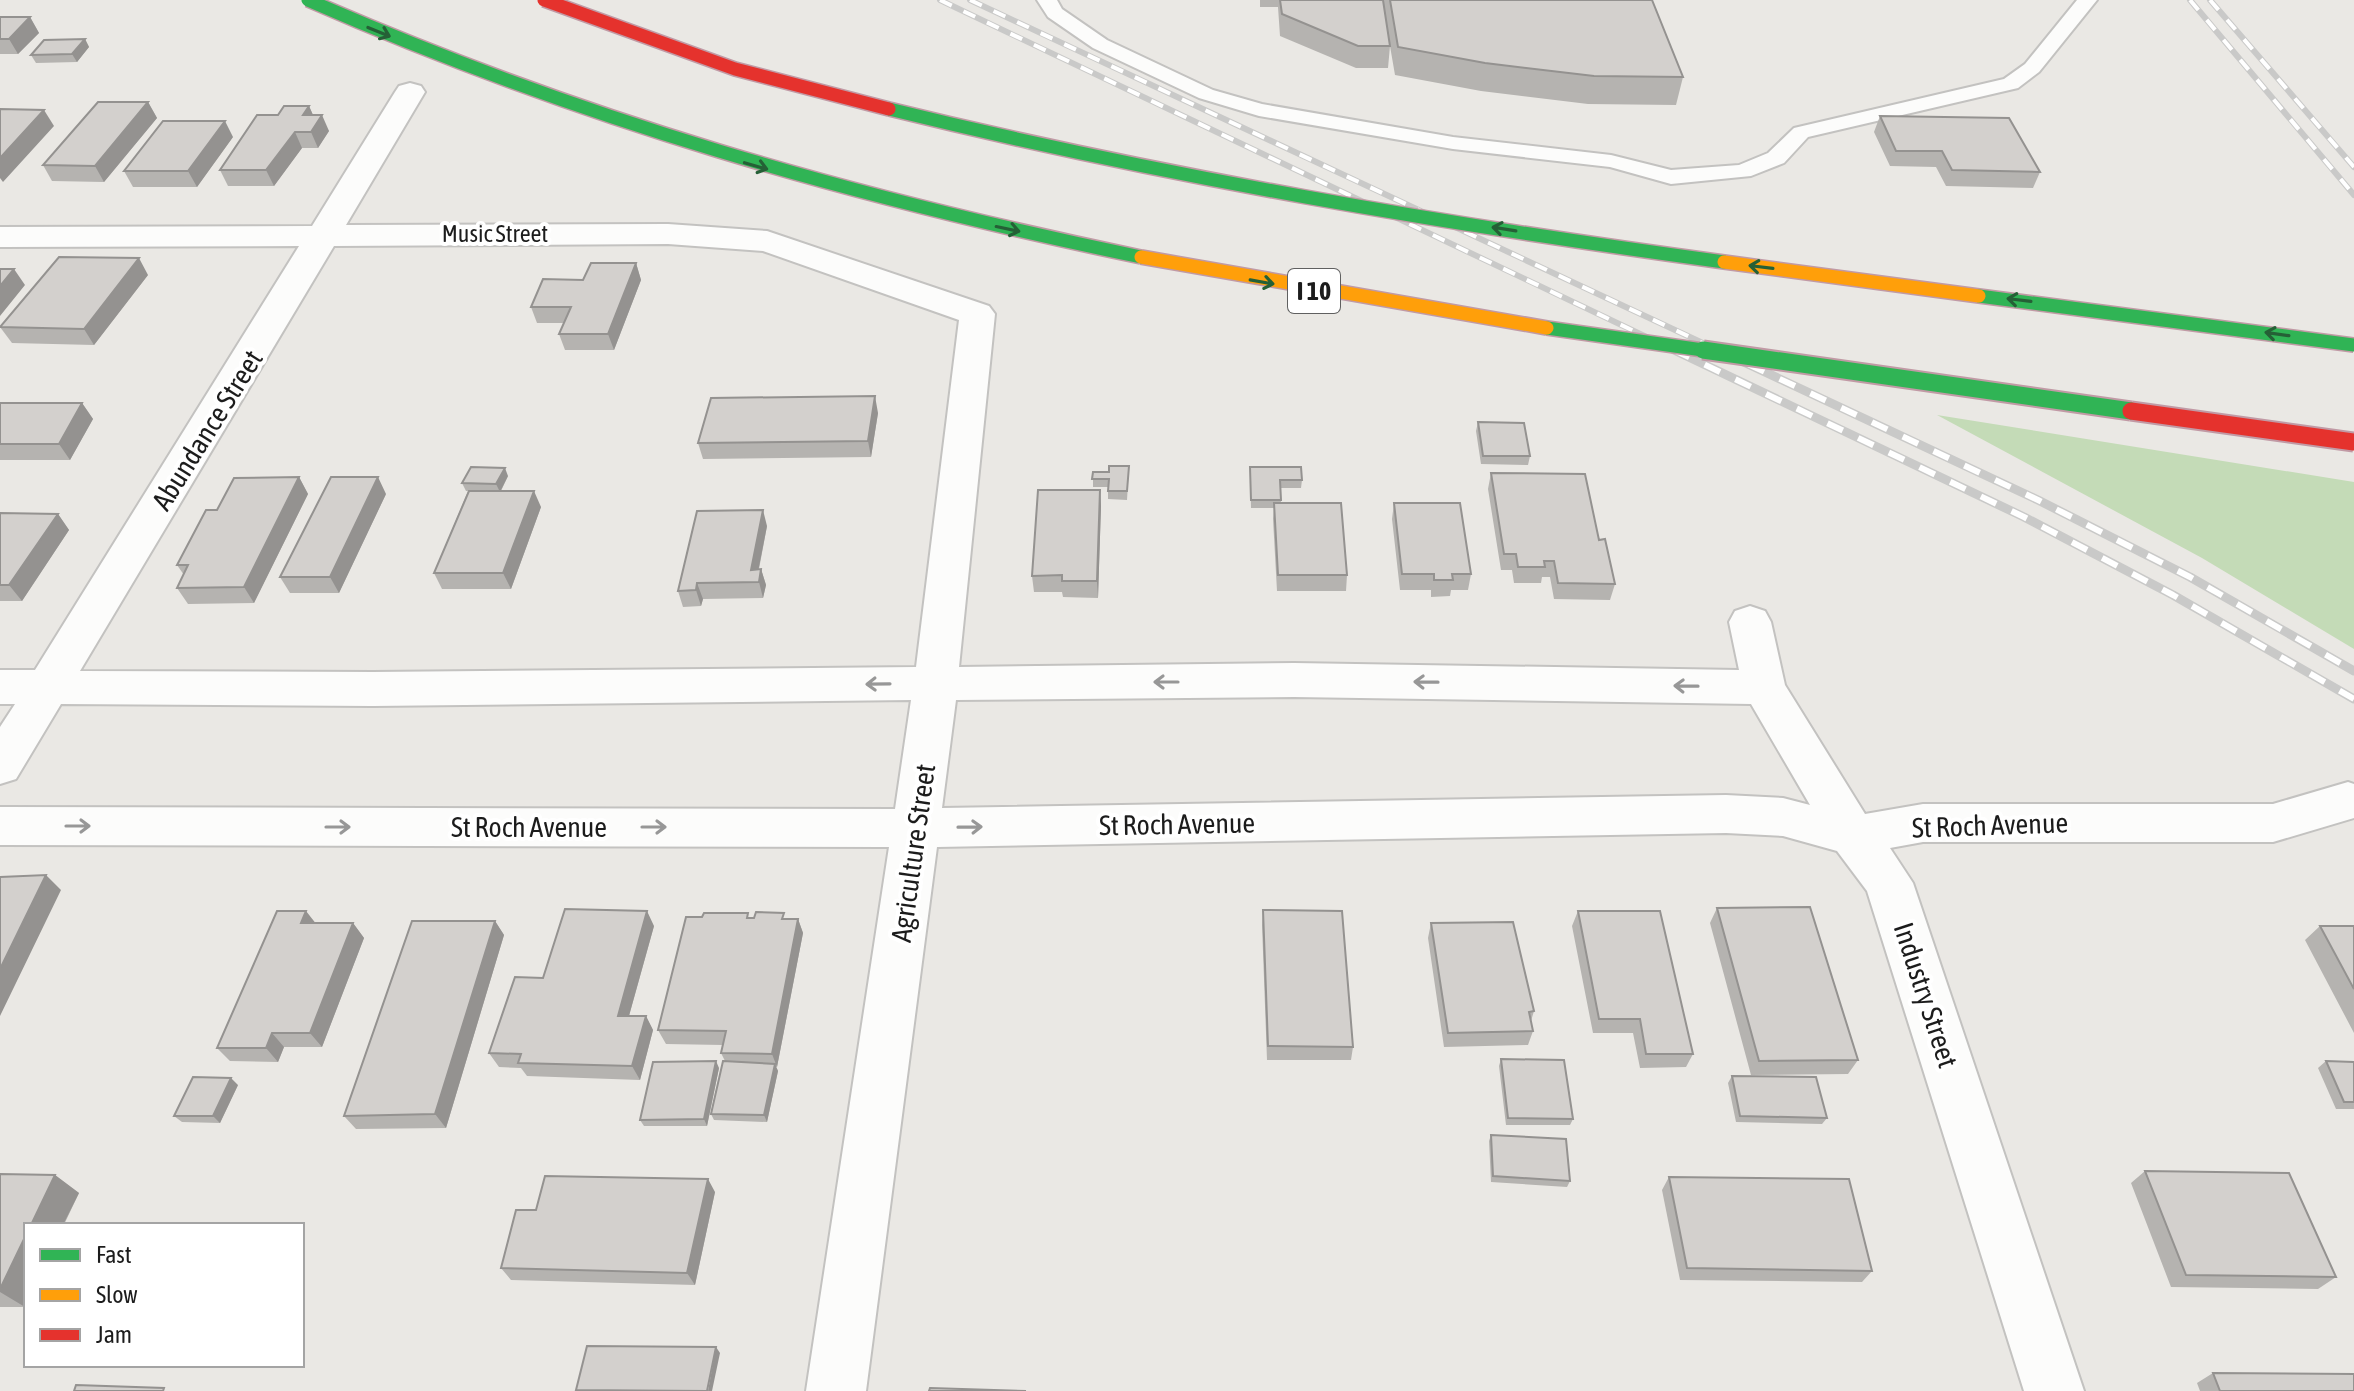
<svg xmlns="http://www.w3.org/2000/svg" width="2354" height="1391" font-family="'Asap Condensed',sans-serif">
<rect width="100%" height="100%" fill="#eae8e4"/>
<path fill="#c4dbb7" d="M1937 415 2354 482V649L2202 558Z"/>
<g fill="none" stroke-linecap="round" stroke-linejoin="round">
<g stroke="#c3c2c0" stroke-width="4">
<path id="lane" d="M1037 0H1057L1062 9 1107 40 1213 90 1262 104 1453 137 1611 155 1671 170 1739 165 1768 153 1794 128 2004 79 2025 64 2077 0H2097L2039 72 2018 88 1808 137 1784 163 1751 176 1671 184 1610 167 1453 149 1259 116 1199 98 1093 48 1048 17Z"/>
</g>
<g stroke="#c3c2c0" stroke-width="4">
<path id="street" d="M410 83 421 86 425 92 346 225 668 224 767 231 989 306 995 314 959 667 1294 663 1739 670 1729 622 1735 611 1750 606 1765 611 1771 622 1785 685 1865 814 1923 804H2273L2348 782 2354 784V818L2273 842H1923L1890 848 1913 883 2084 1391H2024L1867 891 1837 851 1783 836 1726 833 937 847 866 1391H806L889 847 0 845V807L895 809 911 700 373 706 61 704 16 779 0 784V727L15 704H0V670H35L299 246 0 247V227L312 226 395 92 399 86ZM668 244 763 251 959 320 916 667 373 672 80 671 334 246ZM1294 697 1751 704 1810 805 1783 798 1726 795 942 808 956 700Z"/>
</g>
<use href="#lane" fill="#fcfcfb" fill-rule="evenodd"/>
<use href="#street" fill="#fcfcfb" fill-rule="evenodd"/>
<g stroke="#c9c9c8" stroke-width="6">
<path id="rail-far1" d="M940 0 1678 352
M970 0 1722 352
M2190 0 2354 195
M2210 0 2354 167"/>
</g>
<g stroke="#c9c9c8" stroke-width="9">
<path id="rail" d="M1674 350 2024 517 2173 595 2354 699
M1718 350 2038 500 2190 577 2354 671"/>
</g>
<use href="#rail-far1" stroke="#fff" stroke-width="4" stroke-dasharray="13" stroke-linecap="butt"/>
<use href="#rail" stroke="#fff" stroke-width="6" stroke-dasharray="17" stroke-linecap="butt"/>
<g stroke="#c19aa5" stroke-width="16" stroke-linecap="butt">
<path id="fast-bridge-far1" d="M308 0C583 120 848 196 1141 257
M889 109C1165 177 1443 224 1724 262
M1979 296 2354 345
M1547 328 1717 352"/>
</g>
<g stroke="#c19aa5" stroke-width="21" stroke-linecap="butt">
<path id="fast-bridge" d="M1703 350 2131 411"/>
</g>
<g stroke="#c19aa5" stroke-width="16" stroke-linecap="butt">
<path id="slow-bridge" d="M1141 257 1547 328
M1724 262 1979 296"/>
</g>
<g stroke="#c19aa5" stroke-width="16" stroke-linecap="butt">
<path id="jam-bridge-far1" d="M544 0 735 69 889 109"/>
</g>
<g stroke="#c19aa5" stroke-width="21" stroke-linecap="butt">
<path id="jam-bridge" d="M2131 411 2354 442"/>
</g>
<use href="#fast-bridge-far1" stroke="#30b455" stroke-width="13"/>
<use href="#fast-bridge" stroke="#30b455" stroke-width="17"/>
<use href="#slow-bridge" stroke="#ff9f0a" stroke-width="13"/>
<use href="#jam-bridge-far1" stroke="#e5322d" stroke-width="13"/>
<use href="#jam-bridge" stroke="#e5322d" stroke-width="17"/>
</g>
<path fill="#b5b3b0" d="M1260 0H1652L1683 77 1676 105 1588 104 1481 91 1395 75 1390 46 1388 68H1356L1280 36 1278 7H1260Z
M0 17H30L39 33 18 54H0Z
M85 39 89 47 77 62 36 63 31 55Z
M148 102 157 118 104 182 52 181 43 165Z
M309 106 313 115 329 131 318 148H302L274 186H228L220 170 278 115Z
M1880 116 2040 172 2033 188 1946 186 1936 167 1890 166 1874 132Z
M233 137 197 187H133L124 171Z
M636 263 641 280 614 350H565L559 334 564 323H537L531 307 583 280Z
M148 275 94 345 12 343 0 327Z
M0 403H82L93 419 70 460H0Z
M878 413 871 457 703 459 698 443Z
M1478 422 1530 456 1528 465 1481 464 1476 431Z
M1129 466 1127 500 1108 499V487H1093V472H1109Z
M1250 467 1302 480 1301 488H1280L1281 503 1347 575 1346 591H1277L1273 519 1274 508H1251Z
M1491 473 1599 540 1615 584 1610 600 1554 599 1550 577H1542L1541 583H1514L1512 570H1501L1488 489Z
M508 476 501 491 541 507 511 589H442L434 573 468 491H466L462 483Z
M299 477 308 494 254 603 188 604 177 588 184 575 177 565 217 510Z
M1100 490 1101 506 1098 598 1063 597 1062 592H1034L1032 576Z
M386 494 339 593H290L280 577Z
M1394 503 1471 574 1468 590H1451L1450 596 1431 597V590H1400L1392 519Z
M0 513 58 514 69 530 22 601H0Z
M767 526 759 569H761L766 585 763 598 703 599 701 606 683 607 678 591Z
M1717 908 1858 1060 1848 1074 1751 1075 1710 923Z
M1263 910 1353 1047 1351 1060H1267L1262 925Z
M1578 911 1693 1054 1686 1067 1640 1068 1633 1033H1593L1572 926Z
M750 918 798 919 803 933 777 1067H776L778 1071 767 1122 714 1120 711 1114 725 1061 721 1053 723 1045 666 1044 658 1030Z
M495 921 504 935 446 1128 356 1129 344 1116Z
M316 923H353L364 938 322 1047H284L278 1062 230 1061 217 1048Z
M1431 923 1534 1011 1531 1021 1533 1031 1528 1045 1444 1047 1428 938Z
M654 926 629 1016H646L653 1030 640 1080 527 1076 521 1068 499 1067 489 1053 543 978Z
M2320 926H2354V1033L2305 940Z
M1501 1059 1573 1119 1570 1125H1506L1499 1066Z
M2326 1061 2354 1062V1109H2336L2318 1068Z
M719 1068 707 1126H644L640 1120Z
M1732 1076 1827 1118 1822 1124 1736 1122 1728 1083Z
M238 1085 220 1123 182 1122 174 1116Z
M1491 1135 1570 1181 1567 1187 1491 1182 1489 1141Z
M2145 1171 2336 1277 2318 1289 2171 1287 2131 1183Z
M0 1174 55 1175 79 1193 25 1307H0Z
M1669 1177 1872 1271 1862 1282 1680 1280 1662 1190Z
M715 1192 695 1285 511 1280 501 1268 536 1210Z
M2213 1373 2354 1391H2200L2197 1383Z"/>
<path fill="#949290" d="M30 17 39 33 18 54 9 39Z
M85 39 89 47 77 62 72 54Z
M148 102 157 118 104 182 95 166Z
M309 106 316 122 303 115Z
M44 110 54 126 3 182 0 178V158Z
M322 115 329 131 318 148 311 132Z
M225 121 233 137 197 187 188 171Z
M295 132 302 148 274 186 266 170Z
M139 258 148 275 94 345 84 329Z
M636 263 641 280 614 350 608 334Z
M14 269 25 285 0 316V286Z
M875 396 878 413 871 457 868 441Z
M82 403 93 419 70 460 59 444Z
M505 468 508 476 500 492 496 484Z
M299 477 308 494 254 603 244 587Z
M378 477 386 494 339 593 330 577Z
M1100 490 1101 506 1098 598 1097 581Z
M534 491 541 507 511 589 503 573Z
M763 510 767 526 756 582 751 570Z
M58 514 69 530 22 601 9 585Z
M761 569 766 585 763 598 759 582Z
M697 583 703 599 701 606 696 590Z
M46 875 61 890 0 1016V969Z
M306 911 317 925 301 923Z
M647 911 654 926 625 1030 618 1016Z
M798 919 803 933 777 1067 772 1054Z
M495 921 504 935 446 1128 435 1114Z
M353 923 364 938 322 1047 310 1033Z
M646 1016 653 1030 640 1080 632 1066Z
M272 1033 284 1047 278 1062 266 1048Z
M716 1061 719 1068 707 1126 704 1119Z
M775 1064 778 1071 767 1122 764 1115Z
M231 1078 238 1085 220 1123 213 1116Z
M55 1175 79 1193 63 1225H31Z
M708 1179 715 1192 695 1285 687 1273Z
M26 1235V1305L25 1307 0 1292V1289Z
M716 1347 720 1353 712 1391H708Z"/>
<path fill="#d3d0cd" stroke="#949290" stroke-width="2" d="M1280 0H1383L1390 46H1358L1282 14Z
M1390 0H1652L1683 77 1594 76 1485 63 1398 47Z
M0 17H30L9 39H0Z
M85 39 72 54 31 55 44 40Z
M98 102H148L95 166 43 165Z
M284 106H309L303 115H322L311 132H295L266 170H220L257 115H278Z
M0 109 44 110 0 158Z
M1880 116 2009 118 2040 172 1952 170 1942 151H1896Z
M163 121H225L188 171H124Z
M59 257 139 258 84 329 0 327Z
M591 263H636L608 334H559L571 307H531L543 279 583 280Z
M0 269H14L0 286Z
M875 396 868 441 698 443 711 398Z
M0 403H82L59 444H0Z
M1478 422 1524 423 1530 456H1483Z
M1109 466H1129L1127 491H1108L1109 479H1092L1093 472H1109Z
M471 467 505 468 496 484 462 483Z
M1250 467H1301L1302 480H1280L1281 500H1251Z
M1491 473 1585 474 1599 540 1605 539 1615 584 1558 583 1554 561H1544L1545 567H1518L1516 554H1504Z
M299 477 244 587 177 588 188 565H177L206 510H217L234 478Z
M331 477H378L330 577H280Z
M1038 490H1100L1097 581H1062V575L1032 576Z
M469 491H534L503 573H434Z
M1274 503H1341L1347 575H1278Z
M1394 503H1460L1471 574H1452L1453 580H1434V574H1402Z
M763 510 751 570 761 569 759 582 697 583 696 590 678 591 697 511Z
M0 513 58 514 9 585H0Z
M46 875 0 969V877Z
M1810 907 1858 1060 1759 1061 1717 908Z
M565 909 647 911 618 1016H646L632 1066 518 1063 521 1054 489 1053 515 977 543 978Z
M1263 910 1342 911 1353 1047 1268 1046Z
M277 911H306L301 923H353L310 1033H272L266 1048H217Z
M1578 911H1660L1693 1054H1646L1640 1019H1599Z
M756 912 784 913 782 919H798L772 1054 721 1053 726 1031 658 1030 686 917H702L704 913H748L747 918H754Z
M412 921H495L435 1114 344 1116Z
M1513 922 1534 1011 1529 1012 1533 1031 1448 1033 1431 923Z
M2320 926H2354V989Z
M1501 1059 1564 1060 1573 1119 1508 1118Z
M716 1061 704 1119 640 1120 653 1062Z
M723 1061 775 1064 764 1115 711 1114Z
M2326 1061 2354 1062V1102H2344Z
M1732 1076 1816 1077 1827 1118 1740 1116Z
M193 1077 231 1078 213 1116H174Z
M1491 1135 1566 1139 1570 1181 1493 1176Z
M2145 1171 2289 1173 2336 1277 2186 1275Z
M0 1174 55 1175 31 1225H26V1235L0 1289Z
M545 1176 708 1179 687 1273 501 1268 516 1210H536Z
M1669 1177 1849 1179 1872 1271 1687 1268Z
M587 1346 716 1347 707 1391 576 1390Z
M2213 1373 2354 1374V1391H2220Z
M76 1385 164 1388 163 1391H74Z
M930 1388 1026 1391H929Z"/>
<defs><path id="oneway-shaft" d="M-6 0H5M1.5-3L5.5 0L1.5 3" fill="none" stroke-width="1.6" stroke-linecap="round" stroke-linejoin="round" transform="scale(2)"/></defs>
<g stroke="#256036">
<use href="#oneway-shaft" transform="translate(379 32) rotate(22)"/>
<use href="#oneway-shaft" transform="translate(756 166) rotate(16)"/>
<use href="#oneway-shaft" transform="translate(1008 229) rotate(12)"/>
<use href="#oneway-shaft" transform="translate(1504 229) rotate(-171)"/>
<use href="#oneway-shaft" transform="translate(1761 267) rotate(-173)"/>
<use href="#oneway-shaft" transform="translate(1262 282) rotate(10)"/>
<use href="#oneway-shaft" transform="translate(2019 300) rotate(-173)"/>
<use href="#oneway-shaft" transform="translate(2277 334) rotate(-172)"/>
</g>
<g stroke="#979797">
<use href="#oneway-shaft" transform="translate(1166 682) rotate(180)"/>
<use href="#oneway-shaft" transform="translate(1426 682) rotate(-179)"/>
<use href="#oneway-shaft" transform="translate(878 684) rotate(179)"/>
<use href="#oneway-shaft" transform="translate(1686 686) rotate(-179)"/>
<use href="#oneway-shaft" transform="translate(78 826)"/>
<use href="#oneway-shaft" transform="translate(338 827)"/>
<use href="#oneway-shaft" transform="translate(654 827)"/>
<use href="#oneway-shaft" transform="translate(970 827) rotate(-1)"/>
</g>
<g text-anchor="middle" stroke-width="8" stroke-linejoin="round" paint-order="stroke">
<g font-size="24" fill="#1c1c1c" stroke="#fff">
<text x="495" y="242">Music Street</text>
</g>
<rect fill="#fff" stroke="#606060" stroke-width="2" x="1288" y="269" width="52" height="44" rx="6"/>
<g font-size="26" font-weight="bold" fill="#1c1c1c">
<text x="1314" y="300">I 10</text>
</g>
<g font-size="28" fill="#1c1c1c" stroke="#fff">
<text transform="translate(207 430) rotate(-58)" y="10">Abundance Street</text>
<text transform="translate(1177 824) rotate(-1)" y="10">St Roch Avenue</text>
<text transform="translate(1990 825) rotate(-2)" y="10">St Roch Avenue</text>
<text x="529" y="837">St Roch Avenue</text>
<text transform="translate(913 853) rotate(-82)" y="10">Agriculture Street</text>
<text transform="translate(1926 995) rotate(72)" y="10">Industry Street</text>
</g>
</g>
<rect x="24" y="1223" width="280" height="144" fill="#ffffff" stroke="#a4a4a4" stroke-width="2"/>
<rect x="40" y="1249" width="40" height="12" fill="#30b455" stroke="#a4a4a4" stroke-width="2"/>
<text x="96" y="1263" font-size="24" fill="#1c1c1c">Fast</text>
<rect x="40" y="1289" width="40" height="12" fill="#ff9f0a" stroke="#a4a4a4" stroke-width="2"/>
<text x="96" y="1303" font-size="24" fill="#1c1c1c">Slow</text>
<rect x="40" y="1329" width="40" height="12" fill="#e5322d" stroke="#a4a4a4" stroke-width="2"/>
<text x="96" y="1343" font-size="24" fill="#1c1c1c">Jam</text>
</svg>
